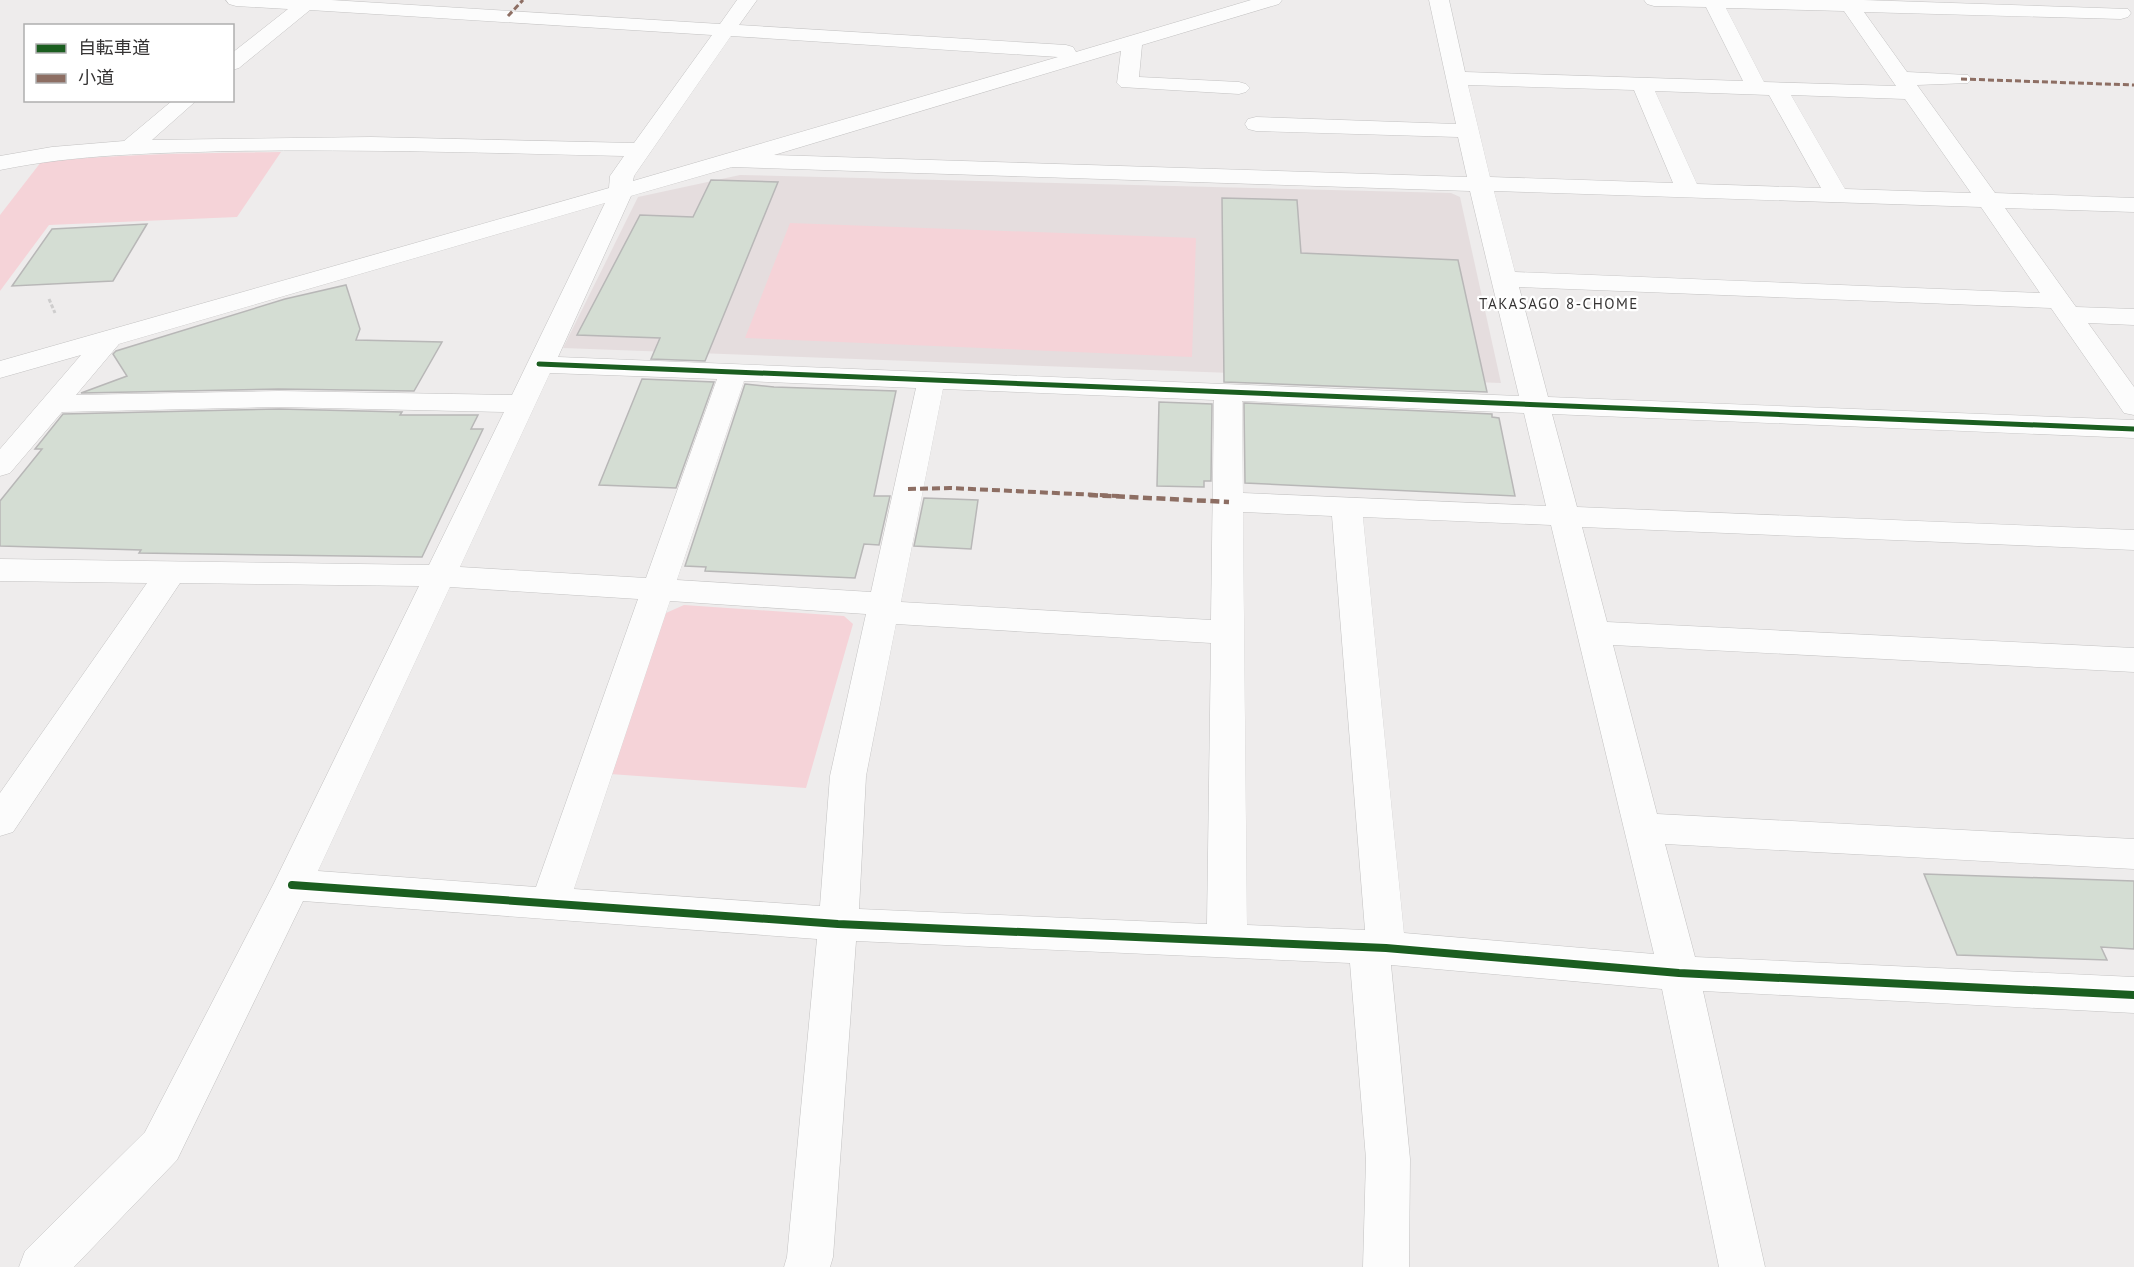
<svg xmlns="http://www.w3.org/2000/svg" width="2134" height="1267" font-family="'PT Sans','Noto Sans JP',sans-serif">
<rect width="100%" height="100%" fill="#eeecec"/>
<path fill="#e5ddde" d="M740 175 1451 193 1460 197 1501 383 563 348 638 197Z"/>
<path fill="#f5d3d8" d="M281 152 237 217 49 225 0 291V215L41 162C121 154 201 153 281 152Z
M790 223 1196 238 1192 357 745 338Z
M684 605 844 616 853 624 806 788 610 774 666 613Z"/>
<path fill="#d4ddd3" stroke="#b8b7b7" stroke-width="1.5" d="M711 180 778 182 705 361 651 359 660 338 577 335 640 215 693 217Z
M1222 198 1297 200 1301 253 1458 260 1487 392 1224 382Z
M147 224 113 281 12 286 52 229Z
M346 285 360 329 356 340 442 342 414 391 279 389 81 393 127 376 113 354 116 351 285 299Z
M642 379 714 382 676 488 599 485Z
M745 384 774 387 896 391 874 496H890L879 545 864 544 855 578 705 571 706 567 685 566Z
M1159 402 1212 404 1211 481H1204V487L1157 486Z
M1244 403 1492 414V417L1499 418 1515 496 1245 483Z
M279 409 402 412 400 415H478L471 429H483L422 557 139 553 141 550 0 546V501L42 449H35L63 414Z
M924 498 978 500 971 549 914 546Z
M1924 874 2134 881V949L2101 947 2107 960 1957 955Z"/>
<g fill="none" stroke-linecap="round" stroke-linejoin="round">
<g stroke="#c3c2c2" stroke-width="1">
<path id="minor" d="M226 0H331L720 24 737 0H757L739 25 1066 45 1073 47 1076 52 1251 0H1282L1279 4 1142 45 1139 77 1239 82 1246 84 1250 88 1246 92 1239 94 1121 87 1117 83 1121 51 774 155 1467 177 1458 137 1256 131 1248 129 1245 124 1248 119 1256 117 1456 124 1429 0H1449L1465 72 1743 81 1706 7 1654 6 1647 4 1644 0H1863L2128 9 2131 13 2128 17 2121 19 1864 12 1907 72 1968 75 1972 79 1968 83 1917 85 1995 193 2134 198V212L2005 208 2076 307 2134 309V325L2088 323 2134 387V415L2124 413 2051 308 1519 287 1548 397 2134 420V438L1552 414 1577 507 2134 530V550L1582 527 1607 622 2134 648V672L1613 645 1657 814 2134 839V869L1665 844 1695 957 2134 977V1013L1703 991 1765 1267H1719L1662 989 1391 965 1410 1159 1409 1267H1363L1366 1159 1350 963 856 941 833 1257 830 1267H784L787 1257 817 939 303 901 177 1160 74 1267H19L25 1251 145 1132 274 883 419 586 180 583 13 832 0 836V793L147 583 0 581V559L429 565 504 412 279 407 62 412 10 473 0 476V449L81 355 0 378V361L609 188 610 176 624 156C495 153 365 149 235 151 156 153 77 154 0 170V156L52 147 124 141 173 100H197L152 140 371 137 634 143 712 35 310 10 239 68 232 70V53L288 9 236 6 229 4ZM1726 8 1844 11 1896 86 1764 82ZM731 36 1058 57 633 181 634 176ZM1468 85 1634 90 1673 183 1490 177ZM1655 91 1769 95 1821 188 1697 184ZM1791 95 1905 99 1971 193 1845 189ZM732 167 1470 191 1519 396 558 357 631 196ZM1494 191 1981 207 2040 293 1515 272ZM605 203 512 395 279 391 76 395 119 344ZM550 373 717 379 646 578 460 567ZM744 381 916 388 871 592 677 580ZM943 389 1214 400 1211 620 901 602ZM1242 401 1524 413 1546 506 1243 493ZM1243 512 1332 516 1365 930 1247 925ZM1363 517 1551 525 1654 954 1404 933ZM450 587 638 599 536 887 318 871ZM670 601 866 614 830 776 820 906 574 889ZM896 624 1211 643 1207 924 859 909 866 776Z"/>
</g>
<path stroke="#cecdcd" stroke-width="3" stroke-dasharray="4 2" stroke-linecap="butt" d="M49 299 55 313"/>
<use href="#minor" fill="#fcfcfc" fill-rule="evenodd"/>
<path stroke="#8d6e63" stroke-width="3" stroke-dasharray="6 3" stroke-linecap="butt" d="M508 16 523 0
M1961 79 2134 85"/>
<path stroke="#8d6e63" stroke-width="4" stroke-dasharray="8 4" stroke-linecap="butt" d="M908 489 950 488 1119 496"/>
<path stroke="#8d6e63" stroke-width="4.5" stroke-dasharray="9 4.5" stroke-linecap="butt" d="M1089 495 1229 502"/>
<g stroke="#fff" stroke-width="8">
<path id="cycleway-far1" d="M539 364 2134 429"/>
</g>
<g stroke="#fff" stroke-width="11">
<path id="cycleway" d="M292 885 838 924 1386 948 1679 973 2134 995"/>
</g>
<use href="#cycleway-far1" stroke="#1b5e20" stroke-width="5"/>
<use href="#cycleway" stroke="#1b5e20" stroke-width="8"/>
</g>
<g text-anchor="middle" stroke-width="4.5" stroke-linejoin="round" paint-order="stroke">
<g font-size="15" letter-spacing="1.5" fill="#363434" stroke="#fff">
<text x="1559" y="309">TAKASAGO 8-CHOME</text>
</g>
</g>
<rect x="24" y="24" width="210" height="78" fill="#ffffff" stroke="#afaeae" stroke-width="1.5"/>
<rect x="36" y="44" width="30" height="9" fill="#1b5e20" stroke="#afaeae" stroke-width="1.5"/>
<text x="78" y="54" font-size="18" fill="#363434">自転車道</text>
<rect x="36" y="74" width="30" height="9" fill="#8d6e63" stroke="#afaeae" stroke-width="1.5"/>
<text x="78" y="84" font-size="18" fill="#363434">小道</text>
</svg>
